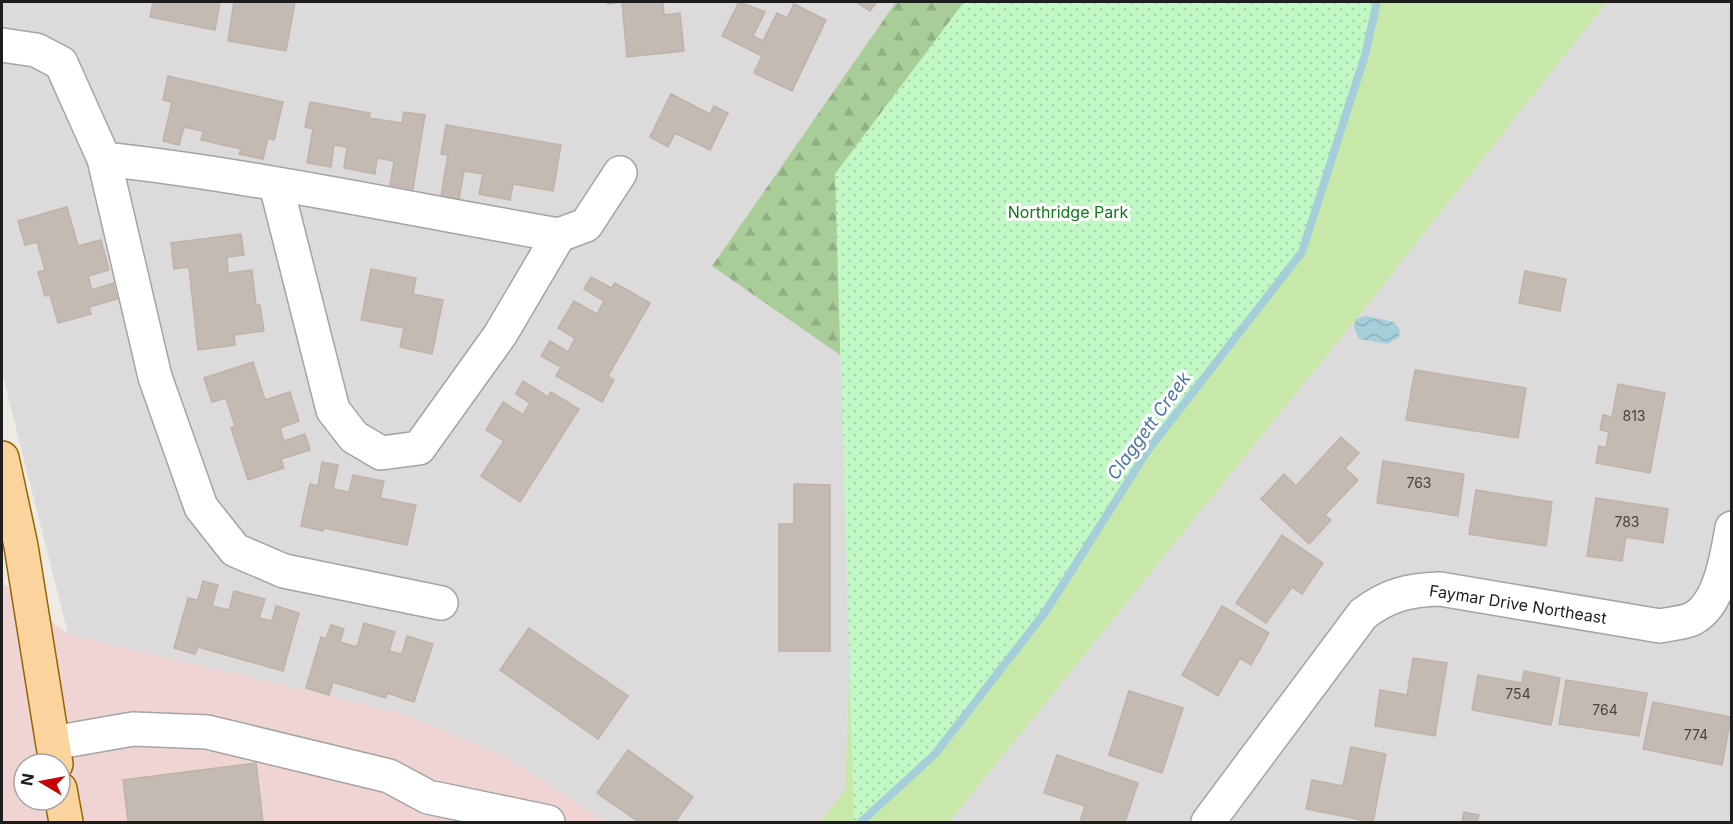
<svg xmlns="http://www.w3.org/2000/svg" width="1733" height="824" font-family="Inter,sans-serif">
<defs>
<pattern id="forest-firs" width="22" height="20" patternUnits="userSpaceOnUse" patternTransform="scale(1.5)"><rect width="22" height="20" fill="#a8cd99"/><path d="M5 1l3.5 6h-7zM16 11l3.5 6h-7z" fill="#90b083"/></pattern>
<pattern id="park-dots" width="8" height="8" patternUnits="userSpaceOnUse" patternTransform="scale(1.5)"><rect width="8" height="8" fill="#c1f8c6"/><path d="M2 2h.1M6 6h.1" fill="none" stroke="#a5d4aa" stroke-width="1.8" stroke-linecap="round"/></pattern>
<pattern id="water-waves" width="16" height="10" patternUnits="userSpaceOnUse" patternTransform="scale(1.5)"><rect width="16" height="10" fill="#a5cedb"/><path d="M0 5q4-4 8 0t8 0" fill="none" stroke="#8eb0bc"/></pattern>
</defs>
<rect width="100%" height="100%" fill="#eeebe4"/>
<path fill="#dcdada" d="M2 2H896L712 266 860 369 845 789 820 822H606L504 756 402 714 68 634 2 372Z
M1607 2H1731V822H949L1356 319Z"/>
<path fill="#efd4d3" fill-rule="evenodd" d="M2 583 68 634 402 714 504 756 606 822H2ZM24 764H60V800H24Z"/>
<path fill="#c8e8aa" d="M1198 2H1607L1356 319 949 822H820L845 789 860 369Z"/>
<path fill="url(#forest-firs)" d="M896 2H1079L860 369 712 266Z"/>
<path fill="url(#park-dots)" d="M964 2H1377L1365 55 1302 252 1148 450 1046 611 935 754 861 822H854L835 174Z"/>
<path fill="url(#water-waves)" d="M1365 316 1394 322 1400 330 1399 337 1388 344 1359 339 1354 327 1356 319Z"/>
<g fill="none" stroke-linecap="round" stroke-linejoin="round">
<path stroke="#a5cedb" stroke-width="8" d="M861 822 935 754 1046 611 1148 450 1302 252 1365 55 1377 2"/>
</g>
<path fill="#c3bab3" stroke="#c0b2a6" stroke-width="1.5" d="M153 2H220L215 30 150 17Z
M234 2H295L286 51 228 41Z
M608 2H663L664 15 680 13 684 51 627 57 622 2 608 4Z
M739 2 765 12 753 36 763 41 777 13 787 18 794 4 826 20 792 91 754 73 762 56 722 36Z
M856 2H877L870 11Z
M168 76 283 102 274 140 268 138 263 159 239 154 241 149 201 140 203 131 184 127 179 145 163 141 172 102 163 100Z
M671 94 710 114 714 106 728 113 710 150 675 133 668 147 650 137Z
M310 102 370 113 369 118 402 123 404 112 425 115 413 189 390 185 394 161 377 158 375 174 344 168 347 147 334 145 331 167 307 163 313 129 305 127Z
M446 125 561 145 553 191 513 184 510 200 479 194 483 174 464 171 459 199 441 196 448 155 441 154Z
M67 207 78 246 101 240 109 270 88 276 92 290 113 283 117 299 89 307 91 314 58 323 50 295 45 296 38 272 45 270 37 242 25 245 18 221Z
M241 234 244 255 227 257 228 273 252 270 256 305H260L264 331 234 335 235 345 198 350 189 267 174 269 171 243Z
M371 269 416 278 413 294 443 300 432 354 400 347 404 328 361 320Z
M1525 271 1566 279 1560 311 1519 303Z
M591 277 611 288 615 283 650 303 608 376 614 380 602 402 556 376 561 367 541 356 550 341 568 352 575 338 558 328 574 301 597 314 604 301 584 289Z
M253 362 265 400 290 392 299 421 280 428 284 441 305 434 310 450 281 459 284 468 248 480 231 428 235 426 226 398 212 402 204 378Z
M1415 370 1526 388 1518 438 1406 420Z
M523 381 548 397 551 392 579 409 520 502 481 476 504 441 486 430 503 402 523 415 530 403 516 394Z
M1618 384 1665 393 1650 473 1596 463 1599 446 1606 448 1609 432 1600 430 1603 415 1612 417Z
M1341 437 1359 453 1345 468 1358 480 1325 515 1331 520 1309 544 1261 499 1284 474 1296 486Z
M1383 461 1464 474 1458 516 1377 503Z
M322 462 338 465 333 489 349 492 353 475 384 481 380 498 416 505 407 545 324 528 323 531 301 526 310 484 318 486Z
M794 484 830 485V651H779V524H794Z
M1476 490 1552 502 1546 546 1469 534Z
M1596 498 1668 509 1663 543 1626 537 1622 561 1587 556Z
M1282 535 1323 563 1302 594 1292 587 1266 623 1236 603Z
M203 581 218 585 212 606 229 610 234 591 265 599 259 618 272 621 276 606 299 613 283 671 198 647 195 654 174 648 188 598 198 600Z
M1222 606 1269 633 1251 665 1240 658 1218 696 1182 675Z
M364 623 395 632 389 651 402 654 407 636 433 644 414 702 387 693 386 698 333 682 329 695 306 688 321 637 326 639 331 625 344 629 340 642 357 647Z
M529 628 628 696 598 739 500 670Z
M1413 658 1447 663 1435 736 1375 726 1380 690 1407 695Z
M1524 671 1560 678 1551 725 1472 710 1478 675 1522 683Z
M1566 680 1647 693 1639 736 1559 724Z
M1129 691 1183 708 1162 773 1109 755Z
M1653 702 1731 717 1722 765 1643 749Z
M1351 747 1386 754 1373 822 1306 809 1312 780 1343 786Z
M628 750 693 797 675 822H639L597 793Z
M1057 755 1138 783 1125 822H1080L1085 806 1044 793Z
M256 763 263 822H128L123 780Z
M1464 812 1479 815 1477 822H1462Z"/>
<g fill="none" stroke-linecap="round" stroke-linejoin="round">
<g stroke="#a4a4a4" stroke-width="36">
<path id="minor" d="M2 45 36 50 61 63 104 159C257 176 408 209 559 235L500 335 419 448 381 453 354 437 333 410 276 185
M104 159 155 377 201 507 235 550 284 571 441 603
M559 235 586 225 620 173
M53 743 133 729 207 732 389 776 428 797 548 822
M1208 822 1363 614C1388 595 1408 590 1440 589L1660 626C1669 624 1683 623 1692 619 1720 605 1727 556 1732 528"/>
</g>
<g stroke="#946503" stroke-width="36">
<path id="major" d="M2 458 21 546 56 764
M60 789 66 822"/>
</g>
<use href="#minor" stroke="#fff" stroke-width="33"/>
<use href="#major" stroke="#fad39d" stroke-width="33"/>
</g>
<g text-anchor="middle" stroke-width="6" stroke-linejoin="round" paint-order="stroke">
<g font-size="14" fill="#464442">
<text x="1634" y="421">813</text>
<text x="1419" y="488">763</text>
<text x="1627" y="527">783</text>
<text x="1518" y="699">754</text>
<text x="1605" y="715">764</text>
<text x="1696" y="740">774</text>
</g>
<g font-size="16" fill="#0e7917" stroke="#fff">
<text x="1068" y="218">Northridge Park</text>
</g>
<g font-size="16" fill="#1d1d1d" stroke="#fff">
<text transform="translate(1518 604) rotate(9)" y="6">Faymar Drive Northeast</text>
</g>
<g font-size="18" font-style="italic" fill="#4976a3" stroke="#fff">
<text transform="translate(1149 426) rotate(-54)" y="6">Claggett Creek</text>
</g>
</g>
<rect width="1733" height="824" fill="none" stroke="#1d1d1d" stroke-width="6"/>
<g transform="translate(42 782) rotate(280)"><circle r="28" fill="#ffffff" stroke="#a5a5a5" stroke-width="1.5"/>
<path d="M0-4.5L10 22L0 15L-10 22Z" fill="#c70604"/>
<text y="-9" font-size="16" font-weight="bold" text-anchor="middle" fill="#1d1d1d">N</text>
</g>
</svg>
